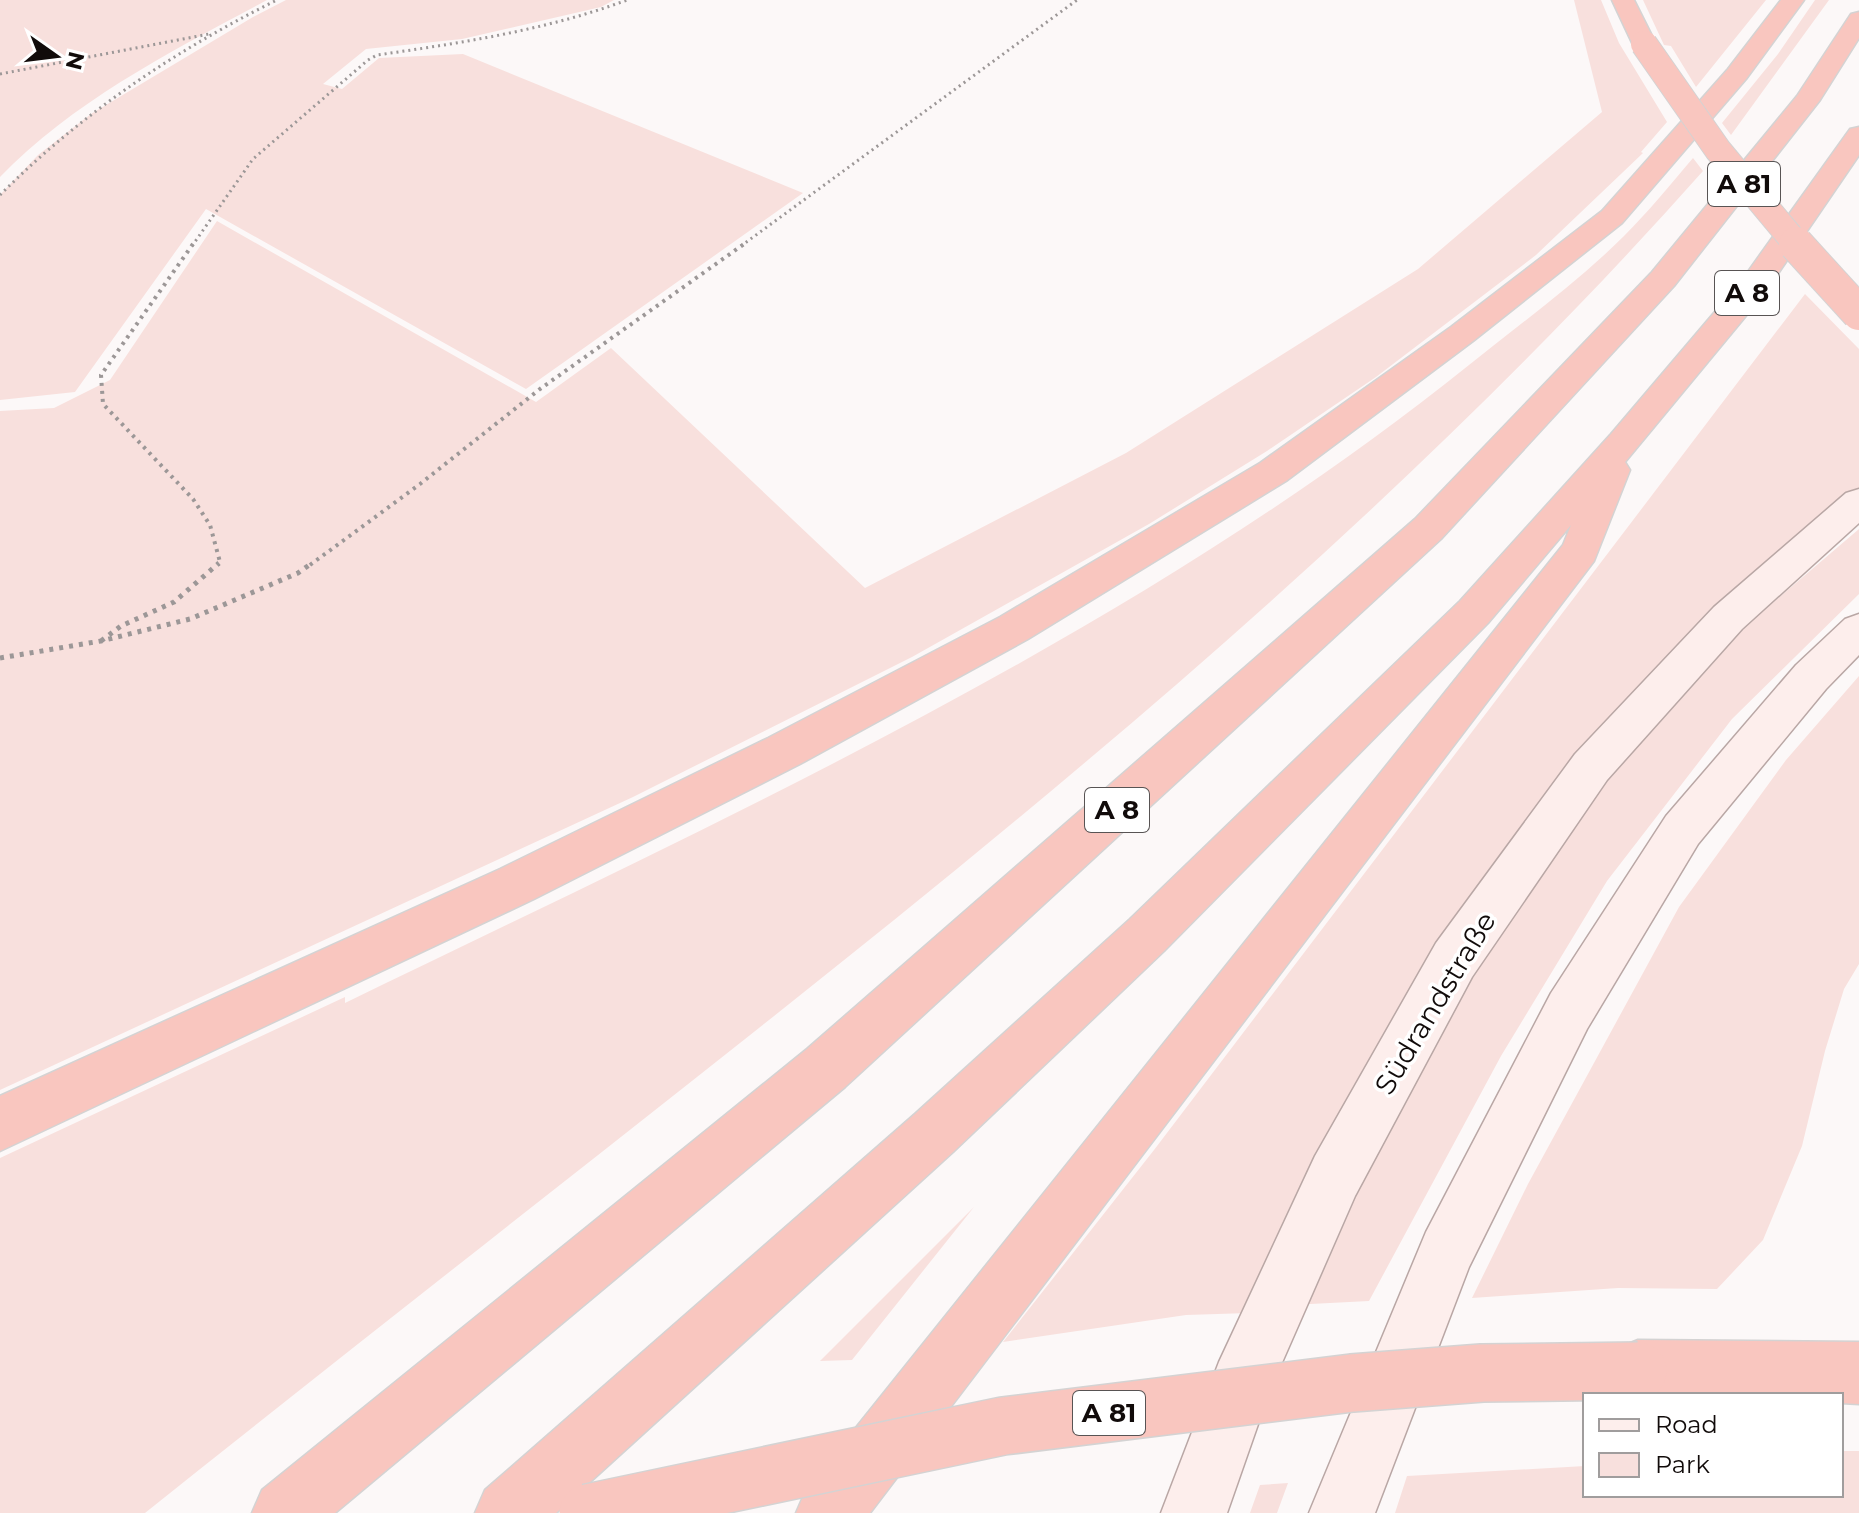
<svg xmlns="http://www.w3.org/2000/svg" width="1859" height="1513" font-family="Montserrat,sans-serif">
<rect width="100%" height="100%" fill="#fcf8f8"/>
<path fill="#f8e0dd" d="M0 0H267C174 50 74 100 0 177Z
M286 0H614L601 7 462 39 366 49 323 84 342 89 379 58 463 54 803 193 526 389 206 209 75 392 0 400V195L38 155 91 114 253 17Z
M1574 0H1601L1619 43 1667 122 1641 152 1643 153 1536 255 1376 377 1267 451 1149 524 912 657 633 797 0 1090V411L54 408 110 380 217 221 536 402 611 348 865 588 1126 453 1418 269 1602 112Z
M1643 0H1766L1696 87 1671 46 1664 45Z
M1815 0H1829L1731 135 1722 123 1778 54Z
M1693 158 1703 171C1403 509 1052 797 697 1077 513 1222 328 1367 145 1513H0V1158L345 997V1003C728 817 1136 633 1469 365 1521 323 1577 283 1624 236 1648 212 1671 184 1693 158Z
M1805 294 1859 349V494L1705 626 1249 1313 1186 1315 1003 1342 1154 1150Z
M1859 529V594L1732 719 1607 881 1501 1056 1369 1301 1291 1305 1461 992 1602 787 1748 624Z
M1859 676V964L1844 989 1825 1051 1802 1146 1763 1240 1717 1289 1618 1288 1472 1298 1528 1184 1679 907 1786 760Z
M974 1207 852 1360 820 1361Z
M1841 1451H1859V1513H1395L1407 1476 1585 1466V1495H1841Z
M1288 1483 1277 1513H1250L1260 1485Z"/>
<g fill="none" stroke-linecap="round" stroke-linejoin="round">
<g stroke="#b9a7a5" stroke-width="3">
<path id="secondary" d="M1859 489V523L1742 629 1607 780 1472 977 1355 1196 1270 1390 1227 1513H1161L1219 1362 1315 1156 1436 943 1575 754 1714 607 1846 493Z
M1859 614V655L1826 689 1698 844 1587 1029 1469 1267 1375 1513H1309L1426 1232 1551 993 1666 816 1796 665 1845 619Z"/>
</g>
<g stroke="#d4d3d3" stroke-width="3">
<path id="motorway" d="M1612 0H1634L1656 44 1653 49H1635Z
M1781 0H1804L1746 79 1622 223 1473 341 1286 481 1028 639 800 764 534 899 0 1151V1096L500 869 768 738 1000 617 1260 463 1451 327 1602 211 1728 69Z
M1859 12V38L1820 100 1674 286 1441 539 845 1087 335 1513H252L262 1490 807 1049 1415 519 1652 272 1797 96 1851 14Z
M1859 127V155L1764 294 1625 462 1630 470 1594 561 870 1513H796L806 1490 1563 545 1571 525 1488 623 1164 951 953 1152 556 1513H475L485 1490 915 1114 1130 919 1460 601 1611 434 1742 280 1850 129Z
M1638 1340 1859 1342V1404L1841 1403V1395H1622L1616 1393 1607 1371 1616 1349Z"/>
</g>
<path stroke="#9c9797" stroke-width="3" stroke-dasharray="2 4" stroke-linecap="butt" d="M0 74 209 34
M0 195C82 113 174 51 277 0
M192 246 253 159 368 60 377 55C461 43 547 30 627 0
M741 246 1077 0"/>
<path stroke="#9c9797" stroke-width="4" stroke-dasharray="3 5" stroke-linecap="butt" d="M193 244 101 375 103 404 193 499 210 525 220 562 218 565
M310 565 420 484 540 389 744 244"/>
<path stroke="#9c9797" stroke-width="5" stroke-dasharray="4 6" stroke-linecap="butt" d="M101 641 121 626 174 602 219 563
M0 658 101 641 190 619 298 573 312 563"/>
<use href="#secondary" fill="#fdeeec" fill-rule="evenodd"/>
<use href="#motorway" fill="#f9c6bf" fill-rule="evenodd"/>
<g stroke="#d4d3d3" stroke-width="28" stroke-linecap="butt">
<path id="motorway-bridge-far2" d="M1644 44 1718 150 1798 246"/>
</g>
<g stroke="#d4d3d3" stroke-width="36" stroke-linecap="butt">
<path id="motorway-bridge-far1" d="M1796 244 1859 313"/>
</g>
<g stroke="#d4d3d3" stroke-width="60" stroke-linecap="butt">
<path id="motorway-bridge" d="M588 1513 1003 1426 1352 1383 1482 1373 1638 1371"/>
</g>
<use href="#motorway-bridge-far2" stroke="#f9c6bf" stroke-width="26"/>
<use href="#motorway-bridge-far1" stroke="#f9c6bf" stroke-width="34"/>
<use href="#motorway-bridge" stroke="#f9c6bf" stroke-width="57"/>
</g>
<g text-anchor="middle" stroke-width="7" stroke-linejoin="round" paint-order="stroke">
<g fill="#fff" stroke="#585454" stroke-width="2">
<rect x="1708" y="162" width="72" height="44" rx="6"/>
<rect x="1715" y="271" width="64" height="44" rx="6"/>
<rect x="1085" y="788" width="64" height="44" rx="6"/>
<rect x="1073" y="1391" width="72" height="44" rx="6"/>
</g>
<g font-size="26" font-weight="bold" fill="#110b0a">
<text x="1744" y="193">A 81</text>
<text x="1747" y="302">A 8</text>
<text x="1117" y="819">A 8</text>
<text x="1109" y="1422">A 81</text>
</g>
<g font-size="28" fill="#110b0a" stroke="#fff">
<text transform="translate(1435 1003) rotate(-59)" y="10">Südrandstraße</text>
</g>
</g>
<rect x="1583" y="1393" width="260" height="104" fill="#ffffff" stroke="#a09d9d" stroke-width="2"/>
<rect x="1599" y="1419" width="40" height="12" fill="#fdeeec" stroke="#a09d9d" stroke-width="2"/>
<text x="1655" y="1433" font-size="24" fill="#110b0a">Road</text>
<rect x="1599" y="1453" width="40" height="24" fill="#f8e0dd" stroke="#a09d9d" stroke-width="2"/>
<text x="1655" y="1473" font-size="24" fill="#110b0a">Park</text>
<g transform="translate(56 56) rotate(104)" stroke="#ffffff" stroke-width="6" paint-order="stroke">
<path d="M0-6L14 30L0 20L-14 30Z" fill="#110b0a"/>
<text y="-12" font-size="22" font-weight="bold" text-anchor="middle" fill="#110b0a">N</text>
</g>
</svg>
